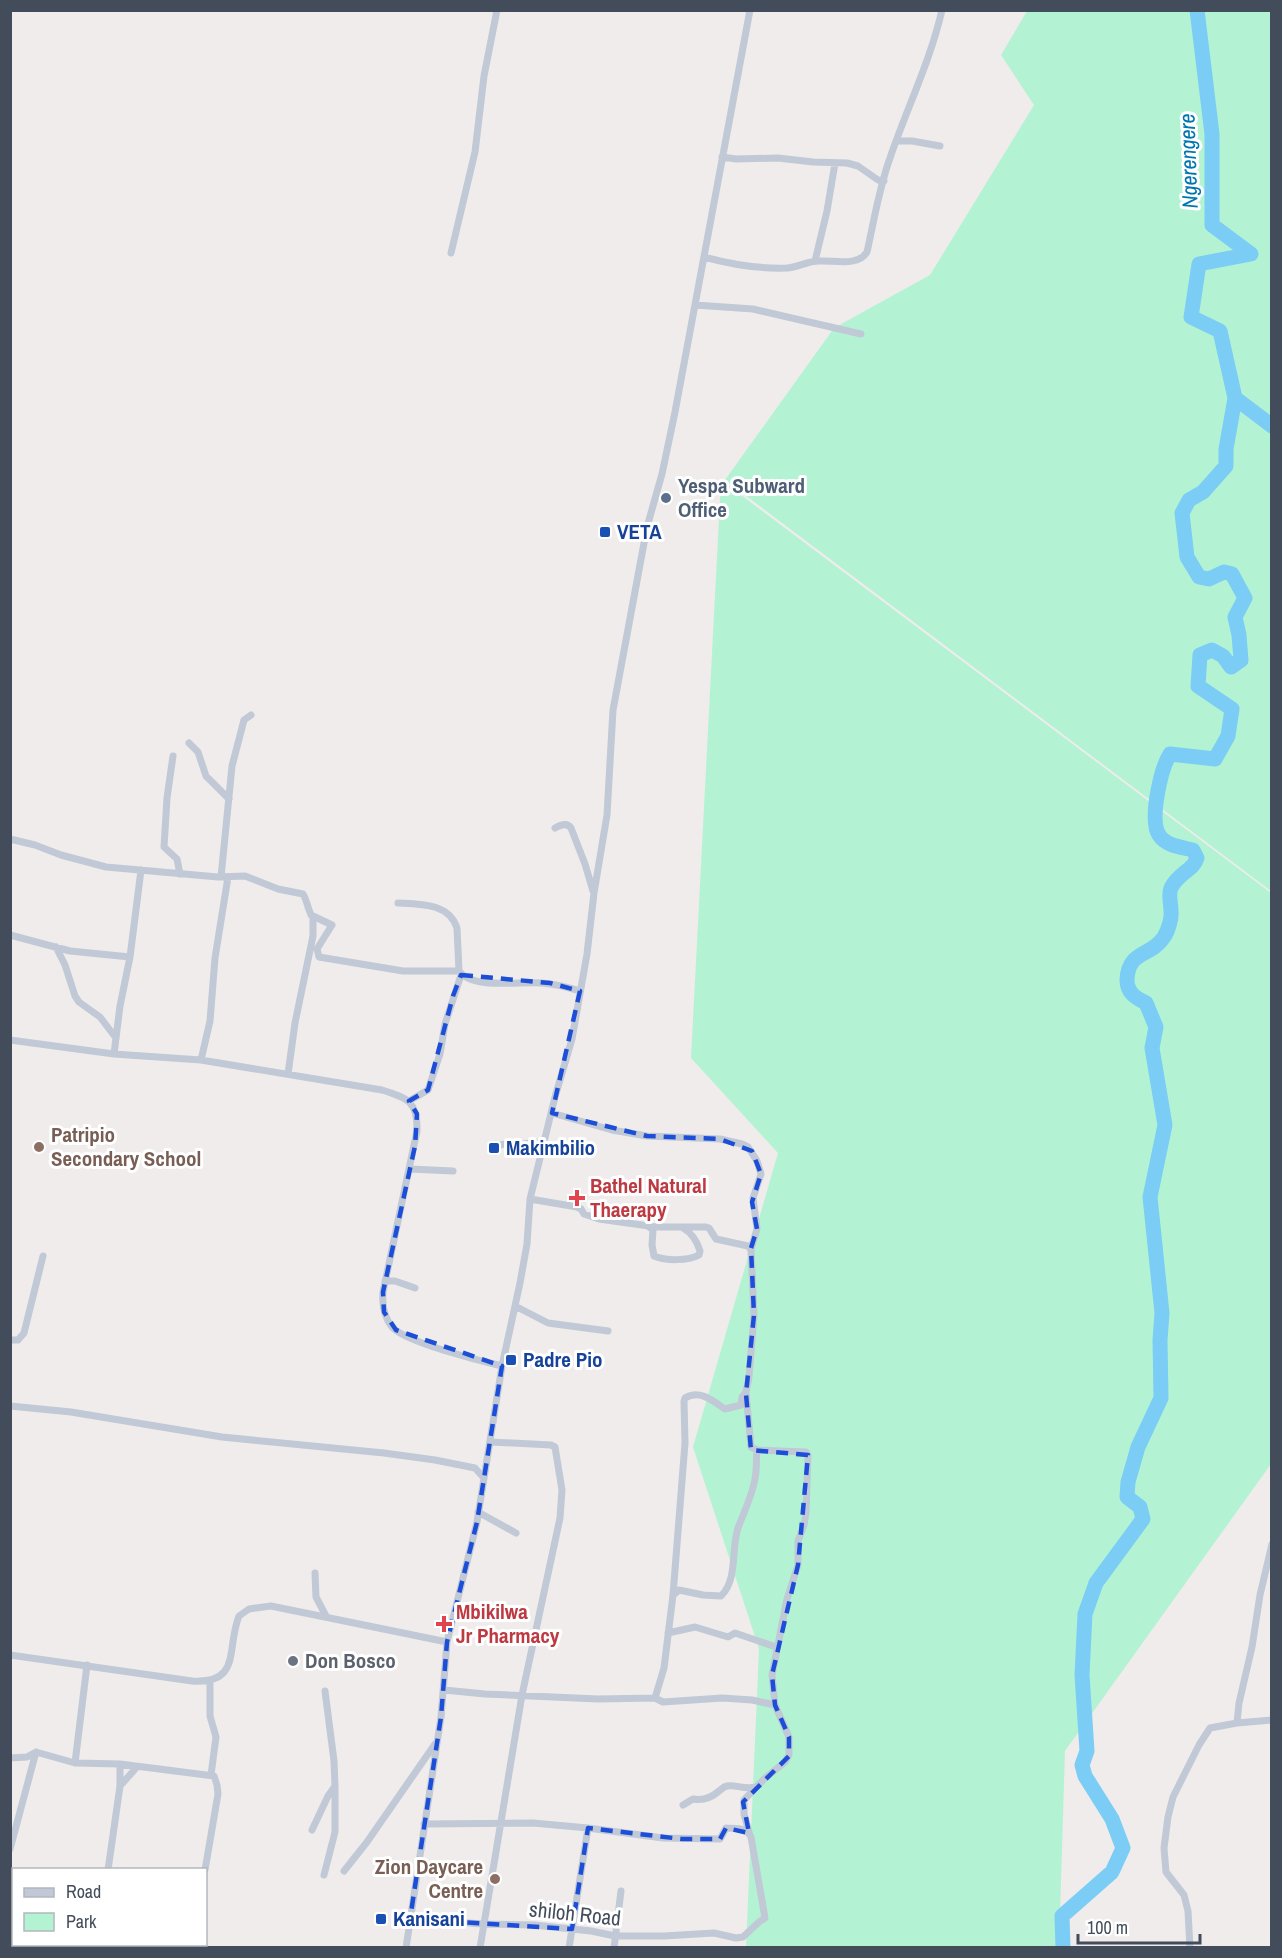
<svg xmlns="http://www.w3.org/2000/svg" width="1282" height="1958" font-family="'Archivo Narrow',sans-serif">
<rect width="100%" height="100%" fill="#efeceb"/>
<path fill="#b3f3d4" d="M1027 11H1271V891L725 480 834 328 930 275 1034 105 1001 55Z
M721 480 1271 893V1464L1065 1751 1059 1947H746L759 1649 693 1447 778 1153 691 1058Z"/>
<g fill="none" stroke-linecap="round" stroke-linejoin="round">
<path stroke="#7bcdf5" stroke-width="15" d="M1197 10 1212 134V225L1251 254 1199 264 1191 317 1220 331 1235 398 1272 426
M1063 1948 1062 1916 1112 1872 1123 1848 1112 1819 1085 1776 1082 1765 1087 1751 1082 1675 1085 1614 1096 1583 1143 1519 1140 1507 1127 1497 1128 1482 1138 1447 1161 1398 1160 1340 1162 1313 1150 1197 1165 1125 1152 1048 1156 1027 1146 1003C1136 998 1127 993 1127 980 1128 950 1151 957 1164 937 1168 931 1172 918 1171 911 1171 903 1168 895 1171 888 1178 873 1194 870 1197 858L1193 850C1181 847 1166 846 1159 835 1149 820 1161 768 1170 754L1215 759 1228 736 1232 709 1198 686 1200 655 1212 650 1223 656 1231 667 1241 660 1239 635 1235 617 1245 598 1232 574 1224 572 1209 579 1199 577 1187 557 1182 513 1189 500 1203 492 1226 466V449L1235 398"/>
<path stroke="#c0c9d5" stroke-width="7" d="M896 141H912L940 146
M722 157 736 159 778 158 813 162 847 163 858 166 878 180 884 181
M451 253 475 152 484 76 497 10
M704 257C730 264 760 269 787 268 798 267 808 261 819 261 834 260 858 267 867 252 874 221 879 188 890 158 907 108 930 62 942 10
M815 261 827 211 835 163
M695 305 753 309 861 334
M189 743 198 752 206 776 229 799
M173 756 167 798 164 847 177 859 180 874
M555 828C560 825 567 822 571 828L585 864 593 891
M10 839 35 845 61 855 106 867 218 877 245 876 278 889 303 894C308 902 308 913 313 917V936L295 1023 288 1074
M221 877 232 766 244 720 251 715
M398 903C420 904 449 903 457 928L459 971C473 990 521 981 542 983 555 984 567 987 580 991
M311 915 332 925 317 949 319 957 403 971H459
M10 935 70 951 130 957
M56 947 65 965 75 996 79 1002 100 1017 116 1038
M10 1040 114 1054 201 1060 382 1090C408 1098 418 1102 417 1131L383 1292C382 1304 384 1317 392 1327 405 1342 480 1361 502 1366
M114 1054 120 1006 130 957 141 870
M201 1060 210 1021 215 958 228 877
M409 1101 428 1090 440 1054 445 1024 461 975
M552 1113 612 1130 647 1136 720 1139 742 1144 748 1147 757 1161 761 1174 753 1198 757 1229 751 1249
M491 1150C500 1142 509 1144 519 1144 528 1144 536 1142 544 1141
M410 1169 453 1171
M530 1199 577 1207 581 1209 584 1214 599 1219 656 1227H706L709 1228 716 1239 748 1246 751 1250 754 1315 749 1377 746 1392 742 1397 741 1405 725 1409C713 1401 700 1389 685 1398L684 1401 685 1443 673 1595 664 1668 655 1698
M648 1226 653 1230 652 1245 654 1256C666 1261 688 1261 699 1255L700 1251C697 1241 692 1233 683 1228
M385 1281H395L415 1288
M515 1306 548 1323 608 1331
M10 1340H18L24 1333 43 1256
M746 1393 751 1447 757 1450 806 1452 808 1455 806 1513 804 1525 798 1541V1565L787 1599 772 1675 775 1705 789 1737V1755L785 1762 764 1779 744 1800V1814L749 1832
M10 1406 71 1412 222 1437 384 1453 435 1460 475 1468 483 1477
M478 1512 516 1533
M315 1573 316 1597 326 1616
M673 1595 679 1590 703 1595 721 1596C738 1580 731 1548 738 1528 744 1512 752 1496 755 1479 757 1469 756 1460 757 1450
M668 1633 695 1627 728 1637 735 1633 776 1647
M10 1655 192 1681C242 1684 226 1648 239 1616L249 1609 271 1606 447 1642
M210 1681V1716L216 1737 211 1775
M444 1690 485 1694 598 1699 655 1698 663 1702 722 1698 752 1700 775 1705
M1237 1723 1239 1703 1252 1647 1260 1595 1272 1544
M10 1758 27 1757 36 1752 75 1763 120 1764 214 1776 217 1785 218 1794 205 1870
M75 1763 87 1665
M120 1786 136 1768
M683 1805 693 1799C703 1801 711 1798 719 1791 723 1788 723 1787 727 1786 735 1784 744 1790 756 1787
M312 1830 328 1796 335 1786 334 1761 325 1691
M10 1849 36 1752
M108 1870 120 1786V1764
M344 1871 367 1842 435 1744
M324 1875 335 1832V1786
M410 1919 483 1924 534 1925 591 1931 615 1936H664L714 1933 736 1938 743 1937 759 1922 765 1918 751 1837C747 1827 735 1829 726 1828L720 1839 663 1838 588 1828 533 1823 424 1824
M97 1948 98 1944
M196 1948V1944
M406 1948 441 1717 447 1642 477 1522 502 1366 520 1283 527 1244 530 1199 555 1097 572 1039 587 954 594 893 607 815 613 710 647 527 662 474 675 412 750 10
M480 1948 522 1695 560 1518 562 1490 555 1447 551 1445 491 1442
M569 1948 588 1828
M614 1948 621 1891
M1190 1948 1188 1911 1184 1895 1166 1872 1164 1848 1168 1817 1173 1797 1199 1745 1210 1728 1237 1723 1272 1720"/>
</g>
<path fill="none" stroke="#1d4ed8" stroke-width="4.5" stroke-dasharray="12 8" stroke-linejoin="round" d="M461 975 550 983 580 991 552 1113 647 1136 720 1139 752 1151 761 1174 752 1202 757 1229 751 1248 754 1315 746 1394 751 1450 808 1455 798 1565 772 1675 775 1705 789 1737V1756L743 1802 749 1833 726 1828 720 1839H682L588 1828 572 1929 410 1919 441 1717 447 1642 477 1522 502 1366 396 1330 384 1312 383 1292 415 1146 417 1114 409 1101 428 1090 453 996Z"/>
<circle fill="#5c6f8a" stroke="#fff" stroke-width="2" cx="666" cy="498" r="6"/>
<g fill="#1a4fb4" stroke="#fff" stroke-width="2">
<rect x="599" y="526" width="12" height="12" rx="3"/>
<rect x="488" y="1142" width="12" height="12" rx="3"/>
<rect x="505" y="1354" width="12" height="12" rx="3"/>
<rect x="375" y="1913" width="12" height="12" rx="3"/>
</g>
<g fill="#8d6e63" stroke="#fff" stroke-width="2">
<circle cx="39" cy="1147" r="6"/>
<circle cx="495" cy="1879" r="6"/>
</g>
<g fill="#e0444e" stroke="#fff" stroke-width="2">
<path d="M574 1189h6v6h6v6h-6v6h-6v-6h-6v-6h6z"/>
<path d="M441 1615h6v6h6v6h-6v6h-6v-6h-6v-6h6z"/>
</g>
<circle fill="#6b7280" stroke="#fff" stroke-width="2" cx="293" cy="1661" r="6"/>
<g text-anchor="middle" stroke-width="6" stroke-linejoin="round" paint-order="stroke">
<g font-size="21" font-weight="bold" fill="#4e5e75" stroke="#fff" text-anchor="start">
<text x="678" y="493">Yespa Subward<tspan x="678" dy="24">Office</tspan></text>
</g>
<g font-size="21" font-weight="bold" fill="#164399" stroke="#fff" text-anchor="start">
<text x="617" y="539">VETA</text>
<text x="506" y="1155">Makimbilio</text>
<text x="523" y="1367">Padre Pio</text>
<text x="393" y="1926">Kanisani</text>
</g>
<g font-size="21" font-weight="bold" fill="#785e54" stroke="#fff" text-anchor="start">
<text x="51" y="1142">Patripio<tspan x="51" dy="24">Secondary School</tspan></text>
<text x="483" y="1874" text-anchor="end">Zion Daycare<tspan x="483" dy="24">Centre</tspan></text>
</g>
<g font-size="21" font-weight="bold" fill="#be3a42" stroke="#fff" text-anchor="start">
<text x="590" y="1193">Bathel Natural<tspan x="590" dy="24">Thaerapy</tspan></text>
<text x="456" y="1619">Mbikilwa<tspan x="456" dy="24">Jr Pharmacy</tspan></text>
</g>
<g font-size="21" font-weight="bold" fill="#5b616d" stroke="#fff" text-anchor="start">
<text x="305" y="1668">Don Bosco</text>
</g>
<g font-size="21" fill="#424c5b" stroke="#fff">
<text transform="translate(575 1914) rotate(6)" y="7">shiloh Road</text>
</g>
<g font-size="22" font-style="italic" fill="#0076b0" stroke="#fff">
<text transform="translate(1188 161) rotate(-92)" y="8">Ngerengere</text>
</g>
</g>
<rect width="1282" height="1958" fill="none" stroke="#424c5b" stroke-width="24"/>
<rect x="12" y="1868" width="195" height="78" fill="#ffffff" stroke="#b3b7bd" stroke-width="1.5"/>
<rect x="24" y="1888" width="30" height="9" fill="#c0c9d5" stroke="#b3b7bd" stroke-width="1.5"/>
<text x="66" y="1898" font-size="18" fill="#424c5b">Road</text>
<rect x="24" y="1913" width="30" height="18" fill="#b3f3d4" stroke="#b3b7bd" stroke-width="1.5"/>
<text x="66" y="1928" font-size="18" fill="#424c5b">Park</text>
<path d="M1078 1934v9h122v-9" fill="none" stroke="#424c5b" stroke-width="3"/>
<text x="1087" y="1934" font-size="18" fill="#424c5b" stroke="#ffffff" stroke-width="4.5" paint-order="stroke">100 m</text>
</svg>
